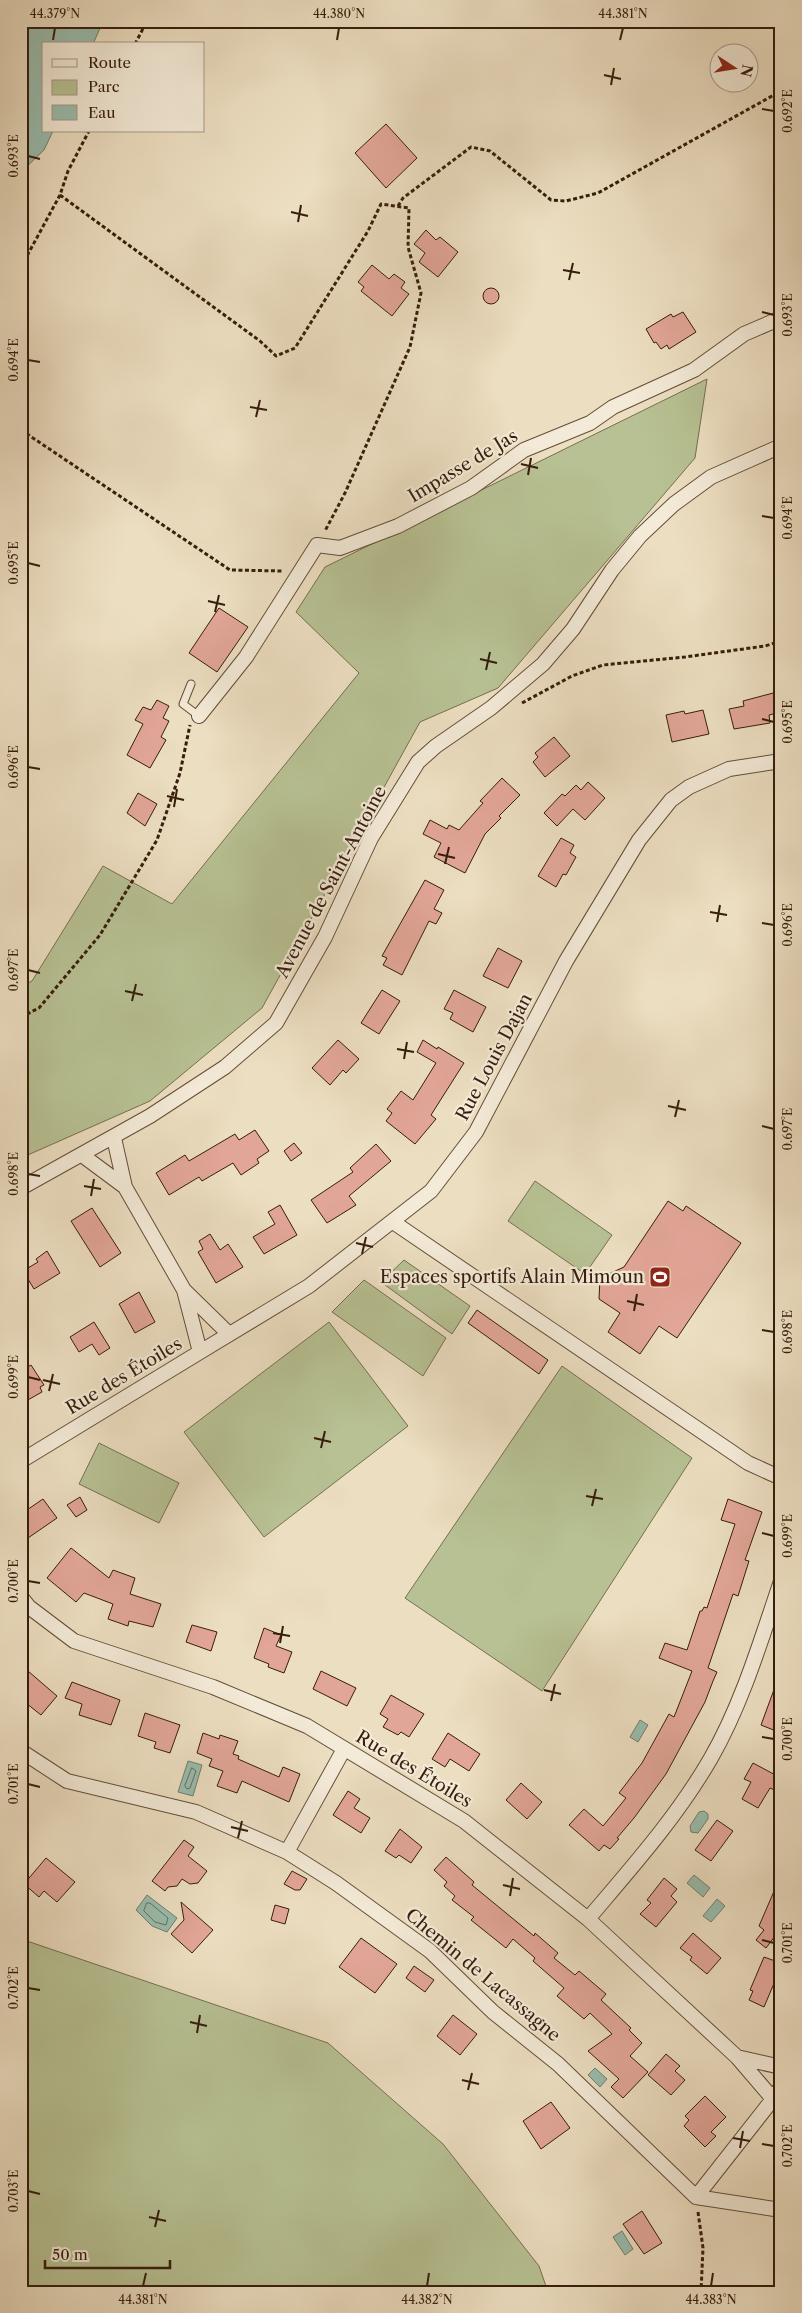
<svg xmlns="http://www.w3.org/2000/svg" width="802" height="2313" font-family="'Libre Caslon Text',serif">
<rect width="100%" height="100%" fill="#ecdec1"/>
<filter id="stains"><feTurbulence type="fractalNoise" baseFrequency=".004" numOctaves="4"/><feColorMatrix values="0 0 0 0 .2 0 0 0 0 .09 0 0 0 0 .02 0 0 0 .5 -.17"/></filter>
<radialGradient id="worn" r=".72"><stop offset=".6" stop-color="#630" stop-opacity="0"/><stop offset="1" stop-color="#630" stop-opacity=".3"/></radialGradient>
<path fill="#b7c193" stroke="#766f50" d="M707 379 695 458 498 688 420 722 262 1008 150 1101 21 1158V986L32 981 103 866 172 904 359 673 296 612 325 567Z
M535 1181 612 1235 585 1274 508 1221Z
M404 1260 470 1306 452 1334 381 1282Z
M364 1280 446 1338 423 1376 332 1312Z
M329 1322 408 1426 264 1537 184 1432Z
M562 1366 692 1458 542 1691 405 1598Z
M99 1443 179 1483 159 1523 79 1484Z
M21 1939 328 2043 443 2144 539 2266 548 2292H21Z"/>
<path fill="#99bdae" stroke="#717d6d" d="M21 21H94L101 26 93 44H44V131H53L44 150 21 172Z
M640 1720 648 1725 638 1742 630 1737Z
M188 1761 202 1765 193 1796 178 1792Z
M704 1811 708 1814V1819L698 1833 691 1832 690 1826 699 1812Z
M694 1875 710 1888 703 1897 687 1883Z
M147 1895 177 1918 167 1932 152 1926 136 1910Z
M717 1899 725 1906 711 1922 703 1916Z
M595 2068 607 2079 600 2087 588 2075Z
M622 2231 633 2249 625 2255 613 2237Z"/>
<g fill="none" stroke-linecap="round" stroke-linejoin="round">
<path stroke="#686d5d" stroke-width="1" d="M192 1768 196 1771 190 1788 187 1789 185 1786Z
M147 1903H150L168 1918 166 1925 155 1922 144 1911Z"/>
</g>
<path fill="#e2a698" stroke="#361d0c" d="M386 124 417 158 386 188 355 153Z
M426 230 436 240 440 237 458 252 438 277 419 262 425 253 414 244Z
M372 265 389 279 394 274 405 282 401 288 409 294 392 316 361 291 364 287 358 282Z
M483 296a8 8 0 1 1 16 0a8 8 0 1 1-16 0Z
M683 312 696 332 669 349 667 345 661 349 656 342 654 343 646 329 671 314 673 317Z
M219 608 248 627 217 672 189 653Z
M777 692 781 712 769 715 770 723 734 729 729 709 744 706 743 701Z
M157 700 169 706 163 718 169 721 161 737 166 740 150 768 127 755 143 724 135 720 143 707 151 710Z
M703 710 709 734 672 742 666 715 684 711 685 714Z
M554 737 570 756 545 777 533 762 538 757 535 753Z
M502 778 520 795 499 816 501 818 485 834 465 873 434 857 441 843 423 834 430 820 447 829 449 825 459 830 483 803 480 801Z
M588 782 605 798 585 820 573 809 557 826 544 813 562 794 565 796 576 785 581 790Z
M138 793 157 804 145 826 127 813Z
M561 838 574 845 570 853 576 857 566 875 563 874 556 887 538 876Z
M425 880 444 890 434 909 442 913 436 924 429 921 402 975 383 965 387 958 382 956Z
M498 948 522 961 508 988 483 976Z
M382 990 400 1001 379 1034 361 1023Z
M454 990 486 1007 473 1032 450 1019 453 1013 444 1009Z
M338 1040 359 1059 346 1073 343 1070 330 1085 312 1068Z
M423 1040 437 1049 438 1047 464 1063 431 1115 436 1119 415 1144 386 1121 392 1113 387 1109 401 1091 413 1100 436 1063 417 1052Z
M255 1130 269 1151 257 1159 259 1163 241 1175 233 1163 202 1181 199 1177 169 1195 156 1173 185 1155 189 1161 235 1134 239 1140Z
M294 1143 302 1153 291 1161 284 1151Z
M376 1144 391 1161 349 1196 356 1205 327 1223 311 1200 353 1172 350 1168Z
M668 1201 683 1211 686 1206 741 1243 677 1338 659 1326 640 1354 608 1332 620 1313 599 1299 600 1278 624 1267Z
M280 1205 297 1235 264 1254 253 1237 275 1224 268 1212Z
M92 1208 121 1253 100 1267 71 1221Z
M210 1234 220 1250 228 1244 243 1267 216 1283 198 1252 203 1249 199 1241Z
M47 1251 60 1273 34 1289 23 1271 38 1262 36 1259Z
M139 1292 155 1322 135 1333 119 1304Z
M477 1310 548 1360 539 1374 468 1323Z
M94 1322 110 1348 99 1355 92 1344 79 1352 70 1337Z
M31 1365 44 1385 40 1387 42 1392 26 1401 21 1393V1371Z
M80 1497 87 1510 76 1517 67 1505Z
M43 1499 57 1518 28 1538 21 1528V1514Z
M728 1499 762 1512 745 1560 749 1561 738 1596 733 1594 708 1668 717 1672 713 1681 705 1702 666 1774 634 1818 617 1838 619 1839 610 1849 604 1845 599 1851 569 1825 584 1809 603 1826 626 1798 619 1793 642 1763 669 1714 674 1717 692 1671 659 1658 665 1643 687 1650 700 1611H702L704 1607 707 1608 735 1524 721 1520Z
M71 1548 109 1578 113 1570 135 1578 130 1594 161 1604 153 1627 129 1621 128 1626 108 1619 113 1604 84 1593 76 1602 47 1578Z
M192 1625 217 1632 211 1651 186 1642Z
M264 1628 281 1635 276 1646 292 1652 284 1673 268 1667 269 1664 254 1658Z
M21 1665 57 1696 41 1715 21 1699Z
M321 1671 356 1688 347 1706 313 1689Z
M779 1676H781V1733L761 1725Z
M72 1682 120 1700 111 1725 79 1715 82 1704 65 1698Z
M391 1695 424 1714 409 1737 401 1732 398 1735 383 1727 388 1719 380 1714Z
M145 1713 180 1725 170 1753 154 1748 156 1742 138 1736Z
M203 1733 219 1739 220 1735 238 1741 233 1754 239 1756 238 1759 279 1777 283 1767 300 1774 289 1802 242 1781 237 1793 217 1786 223 1771 209 1766 212 1759 197 1753Z
M448 1733 480 1754 469 1771 450 1759 445 1767 432 1759Z
M753 1763 781 1778V1793L770 1788 758 1808 742 1799 751 1782 744 1779Z
M521 1783 542 1802 527 1819 506 1800Z
M348 1791 360 1799 354 1808 370 1818 361 1833 333 1815Z
M717 1820 733 1831 711 1861 695 1850Z
M400 1829 422 1847 411 1863 399 1855 396 1858 385 1851Z
M184 1840 194 1847 188 1856 207 1871 198 1883 190 1884 182 1879 177 1886 168 1887 165 1891 152 1881Z
M446 1857 474 1882 472 1885 534 1936 535 1933 558 1953 554 1958 575 1975 579 1971 606 1994 601 2000 631 2028 629 2030 642 2043 630 2056 648 2072 623 2098 611 2087 619 2079 588 2051 612 2034 590 2013 584 2019 557 1996 564 1988 533 1961 535 1958 513 1939 506 1948 471 1920 474 1917 452 1900 455 1896 444 1886 447 1882 434 1870Z
M46 1858 75 1882 57 1902 44 1891 39 1897 24 1884Z
M292 1871 307 1879 300 1890H295L284 1884Z
M781 1875V1928L766 1948 756 1940 764 1930 759 1926Z
M664 1878 677 1889 671 1896 677 1902 656 1927 640 1914 651 1903 647 1900Z
M181 1902 213 1930 192 1953 171 1934 184 1920Z
M275 1905 289 1909 285 1924 271 1920Z
M693 1933 721 1958 707 1974 690 1960 692 1957 680 1948Z
M361 1938 397 1964 375 1993 339 1967Z
M764 1957 778 1962 774 1972 778 1974 764 2007 749 2000 753 1991 750 1990Z
M414 1966 434 1980 425 1992 406 1978Z
M453 2015 477 2034 460 2055 437 2036Z
M666 2054 680 2066 675 2071 685 2080 671 2095 648 2075Z
M705 2096 726 2117 711 2132 716 2136 705 2147 684 2126 689 2120 685 2116Z
M551 2102 570 2128 541 2149 523 2121Z
M642 2211 662 2243 644 2254 623 2224Z"/>
<g fill="none" stroke-linecap="round" stroke-linejoin="round">
<g stroke="#644d39" stroke-width="9">
<path id="service" d="M191 684 183 704 199 716"/>
</g>
<g stroke="#644d39" stroke-width="16">
<path id="minor" d="M199 716 246 657 317 545 340 548 398 526 471 488 524 450 590 423 613 407 694 370 744 334 781 318
M114 1138 125 1187
M21 1188 150 1116 225 1067 276 1023 325 937 371 838 418 762 436 746 491 708 543 664 573 629 612 570 640 536 674 504 711 477 781 446
M393 1222 748 1463 781 1478
M185 1291 229 1334
M200 1352 309 1286 431 1191 476 1132 566 961 639 840 671 800 689 787 729 769 781 761
M21 1461 200 1352 184 1290 125 1187 82 1155
M21 1597 29 1607 74 1641 213 1687 307 1726 464 1821 588 1919 737 2057 773 2099
M21 1751 67 1781 196 1812 287 1852 336 1883 430 1951 493 2012 558 2064 696 2197
M287 1852 344 1749
M588 1919C632 1867 677 1817 711 1758 742 1704 761 1640 781 1581
M737 2057 781 2067
M696 2197 773 2099 781 2087
M696 2197 781 2210"/>
</g>
<path stroke="#361d0c" stroke-width="3" stroke-dasharray="4 2.5" stroke-linecap="butt" d="M135 44 147 21
M60 195 260 341 276 356 295 348 368 231 381 204 409 208 408 247 421 293 410 347 345 493 325 531
M398 206 403 198 471 147 490 151 551 200 566 201 598 193 781 91
M21 267 60 195 68 171 89 131
M21 430 230 570 283 571
M522 703 572 676 603 665 685 657 765 646 781 641
M21 1017 39 1008 100 935 157 840 180 773 190 725
M698 2212 703 2248 701 2292"/>
<use href="#service" stroke="#f3ead7" stroke-width="7"/>
<use href="#minor" stroke="#f3ead7" stroke-width="14"/>
</g>
<path fill="none" stroke="#361d0c" stroke-width="2" d="M53 40 55 28M337 40 339 28M620 40 623 28M604 75 621 79M611 85 614 68M762 109 774 111M28 156 40 159M291 212 308 216M298 222 301 205M563 270 580 273M569 280 573 263M762 312 774 315M28 360 40 362M250 407 267 410M256 417 260 400M521 464 538 468M528 475 531 458M762 516 774 518M28 563 40 566M208 601 225 605M215 612 219 595M480 659 497 663M486 670 490 652M762 719 774 722M28 767 40 769M167 796 184 800M174 807 177 789M438 854 455 858M445 864 449 847M710 912 727 915M717 922 720 905M762 923 774 925M28 970 40 973M125 991 143 995M132 1001 136 984M397 1049 414 1052M404 1059 407 1042M668 1106 686 1110M675 1117 679 1100M762 1126 774 1129M28 1174 40 1176M84 1186 101 1189M91 1196 94 1179M356 1243 373 1247M362 1254 366 1237M627 1301 644 1305M634 1311 637 1294M762 1330 774 1332M28 1377 40 1380M43 1380 60 1384M49 1391 53 1374M314 1438 331 1442M321 1448 325 1431M586 1496 603 1499M592 1506 596 1489M762 1533 774 1536M28 1581 40 1583M273 1633 290 1636M280 1643 283 1626M544 1690 561 1694M551 1701 555 1684M762 1737 774 1739M28 1784 40 1787M231 1827 248 1831M238 1838 242 1821M503 1885 520 1889M510 1896 513 1878M762 1940 774 1943M28 1988 40 1990M190 2022 207 2026M197 2033 200 2015M462 2080 479 2084M468 2090 472 2073M733 2138 750 2141M762 2144 774 2146M740 2148 743 2131M28 2191 40 2194M149 2217 166 2221M155 2227 159 2210M143 2286 146 2273M427 2286 429 2273M711 2286 713 2273"/>
<defs>
<g id="stadium-square" transform="scale(1.125)"><rect x="-9" y="-9" width="18" height="18" rx="4" fill="#8f2418" stroke="#f3ead7"/><path d="M0-5a6.5 5 0 1 0 0 10a6.5 5 0 1 0 0-10ZM-3.5-1.8h7v3.6h-7Z" fill="#fff"/></g>
</defs>
<g fill-rule="evenodd">
<use href="#stadium-square" x="660" y="1277"/>
</g>
<g text-anchor="middle" stroke-width="4.5" stroke-linejoin="round" paint-order="stroke">
<g font-size="18" fill="#361d0c" stroke="#f3ead7">
<text transform="translate(463 466) rotate(-31)" y="6">Impasse de Jas</text>
<text transform="translate(331 882) rotate(-62)" y="6">Avenue de Saint-Antoine</text>
<text transform="translate(494 1057) rotate(-62)" y="6">Rue Louis Dajan</text>
<text transform="translate(124 1376) rotate(-31)" y="6">Rue des Étoiles</text>
<text transform="translate(414 1769) rotate(31)" y="6">Rue des Étoiles</text>
<text transform="translate(483 1975) rotate(40)" y="6">Chemin de Lacassagne</text>
</g>
<g font-size="18" fill="#361d0c" stroke="#f3ead7" text-anchor="end">
<text x="644" y="1283">Espaces sportifs Alain Mimoun</text>
</g>
</g>
<rect width="802" height="2313" fill="none" stroke="#ecdec1" stroke-width="55"/>
<rect x="42" y="42" width="162" height="90" fill="#f3ead7" stroke="#a79886"/>
<rect x="52" y="59" width="25" height="8" fill="#f3ead7" stroke="#a79886"/>
<text x="88" y="68" font-size="15" fill="#361d0c">Route</text>
<rect x="52" y="80" width="25" height="15" fill="#b7c193" stroke="#a79886"/>
<text x="88" y="92" font-size="15" fill="#361d0c">Parc</text>
<rect x="52" y="105" width="25" height="15" fill="#99bdae" stroke="#a79886"/>
<text x="88" y="118" font-size="15" fill="#361d0c">Eau</text>
<g transform="translate(734 68) rotate(102)"><circle r="24" fill="#f3ead7" stroke="#a79886"/>
<path d="M0-4L9 19L0 12L-9 19Z" fill="#8f2418"/>
<text y="-8" font-size="14" font-weight="bold" text-anchor="middle" fill="#361d0c">N</text>
</g>
<path d="M45 2260v8h125v-8" fill="none" stroke="#361d0c" stroke-width="2.5"/>
<text x="52" y="2260" font-size="15" fill="#361d0c" stroke="#f3ead7" stroke-width="4" paint-order="stroke">50 m</text>
<rect x="28" y="28" width="746" height="2258" fill="none" stroke="#361d0c" stroke-width="2"/>
<g font-size="12" text-anchor="middle" fill="#361d0c">
<text x="55" y="18">44.379°N</text>
<text x="339" y="18">44.380°N</text>
<text x="623" y="18">44.381°N</text>
<text transform="translate(788 111) rotate(-90)" y="4">0.692°E</text>
<text transform="translate(14 156) rotate(-90)" y="4">0.693°E</text>
<text transform="translate(788 315) rotate(-90)" y="4">0.693°E</text>
<text transform="translate(14 360) rotate(-90)" y="4">0.694°E</text>
<text transform="translate(788 518) rotate(-90)" y="4">0.694°E</text>
<text transform="translate(14 563) rotate(-90)" y="4">0.695°E</text>
<text transform="translate(788 722) rotate(-90)" y="4">0.695°E</text>
<text transform="translate(14 767) rotate(-90)" y="4">0.696°E</text>
<text transform="translate(788 925) rotate(-90)" y="4">0.696°E</text>
<text transform="translate(14 970) rotate(-90)" y="4">0.697°E</text>
<text transform="translate(788 1129) rotate(-90)" y="4">0.697°E</text>
<text transform="translate(14 1174) rotate(-90)" y="4">0.698°E</text>
<text transform="translate(788 1332) rotate(-90)" y="4">0.698°E</text>
<text transform="translate(14 1377) rotate(-90)" y="4">0.699°E</text>
<text transform="translate(788 1536) rotate(-90)" y="4">0.699°E</text>
<text transform="translate(14 1581) rotate(-90)" y="4">0.700°E</text>
<text transform="translate(788 1739) rotate(-90)" y="4">0.700°E</text>
<text transform="translate(14 1784) rotate(-90)" y="4">0.701°E</text>
<text transform="translate(788 1943) rotate(-90)" y="4">0.701°E</text>
<text transform="translate(14 1988) rotate(-90)" y="4">0.702°E</text>
<text transform="translate(788 2146) rotate(-90)" y="4">0.702°E</text>
<text transform="translate(14 2191) rotate(-90)" y="4">0.703°E</text>
<text x="143" y="2304">44.381°N</text>
<text x="427" y="2304">44.382°N</text>
<text x="711" y="2304">44.383°N</text>
</g>
<rect width="100%" height="100%" filter="url(#stains)"/>
<rect width="100%" height="100%" fill="url(#worn)"/>
</svg>
